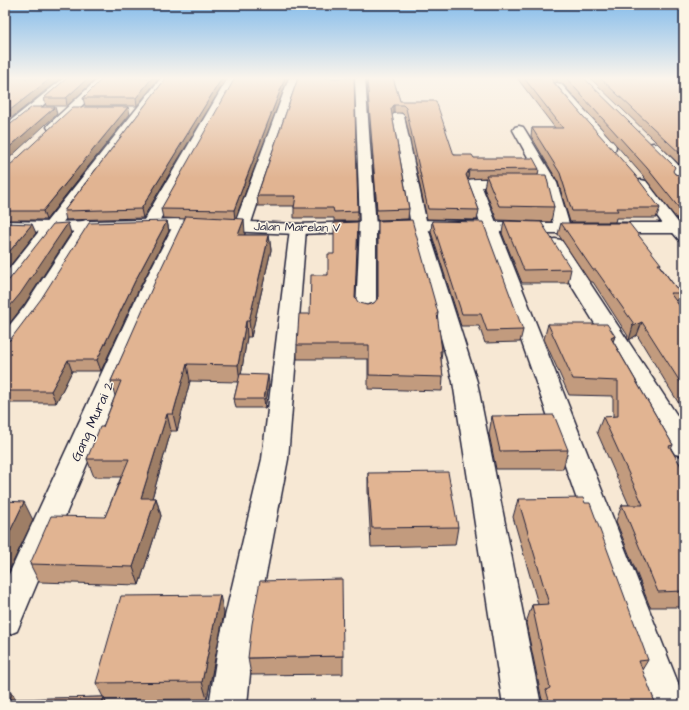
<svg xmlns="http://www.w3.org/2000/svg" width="689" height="710" font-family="'Architects Daughter',sans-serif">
<rect width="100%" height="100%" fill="#f7e8d4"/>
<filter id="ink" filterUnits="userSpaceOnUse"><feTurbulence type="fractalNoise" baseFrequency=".025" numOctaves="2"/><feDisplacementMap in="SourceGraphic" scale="8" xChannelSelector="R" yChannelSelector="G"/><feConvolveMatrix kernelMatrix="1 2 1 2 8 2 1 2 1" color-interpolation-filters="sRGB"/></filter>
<g filter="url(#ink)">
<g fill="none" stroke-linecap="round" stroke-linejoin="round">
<g stroke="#22223b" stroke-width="3">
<path id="service" d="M674 225 678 226 684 233V242L680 241 669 228Z"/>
</g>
<g stroke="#22223b" stroke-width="3">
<path id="minor" d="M64 78H75L9 134 5 135V125Z
M99 78H110L57 130H49L47 127 49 124Z
M161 78H171L12 290 5 292V274Z
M228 78H238L157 225 155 228 149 230 143 228 141 225Z
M289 78H299L250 226 248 229 242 231 236 229 234 226Z
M355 78H365L376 227V311L373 315 366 317 359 315 356 311 360 227Z
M557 83 561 84 615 144 616 147 615 150H605L553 88 552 86 553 84Z
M398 113 402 114 404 116 427 225 477 382 541 705H503L453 382 411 225 392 116 394 114Z
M519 126 523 127 525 130 557 183 570 227 568 230 562 232 556 230 554 227 544 187H482L684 698V705H649L466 183 468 180 473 179H540L513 130 515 127Z
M653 143 658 144 684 171V183L678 184 673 183 671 180 674 177 647 147 648 144Z
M641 180 646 181 680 225 682 228 680 231 674 233 668 231 634 184 636 181Z
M182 219 188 221 190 224 159 292 17 631 5 636V583L139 292 174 224 176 221Z
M86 220 92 222 94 225 43 309 13 350 5 352V331L25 306 80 222Z
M298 224 304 225 306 229 288 459 253 642 247 705H209L219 642 262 459 290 229 292 225Z
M555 239 561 240 564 244 684 426V456L675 454 546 244 549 240Z"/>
</g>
<g stroke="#22223b" stroke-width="3">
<path id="tertiary" d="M182 219 298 224 419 220 544 223H684V233H544L419 230 298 234 182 229 50 232 5 231V221L50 222Z"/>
</g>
<use href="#service" fill="#fcf5e5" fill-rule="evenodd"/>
<use href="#minor" fill="#fcf5e5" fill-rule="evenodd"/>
<use href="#tertiary" fill="#fcf5e5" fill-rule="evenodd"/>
</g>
<path fill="#c29b7e" stroke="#22223b" d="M67 78H97L67 106H46L44 98Z
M159 78 137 106H85L83 98Z
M166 78 143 218 66 220 64 211Z
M288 78 235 218 245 233V235H269L271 250 251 337H247L241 374 269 384 265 408H236L234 399 238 382 190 381 177 431H171L152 498H156L161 516 139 585 39 582 30 564 105 517 121 477H94L87 459 103 427 115 396 111 381 185 219 163 218 161 209Z
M298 78 358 211V221H334V218H294V206H258L257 196Z
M367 78H393L400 101 454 155 539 169 538 175 554 207 551 222 497 220 484 188 486 178 468 179H467L479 210 477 220 427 219 405 116 402 113H394L392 115 409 209 408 219 377 220Z
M517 78H584L673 172 675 174 681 176 684 175V218H676L644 177 562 83 557 82H554L660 208 656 218H616L615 222H570L558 182 531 136 532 128H555Z
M590 78H684V169Z
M130 114 46 220H5V168L8 167Z
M167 221 169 231 138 291 101 371H72L56 403H9L5 410V341L10 340Z
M378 221 438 313 437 319 442 351 441 359 443 377 442 391 368 389V359H297V345L310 314 328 275 334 254 358 222 355 299 359 303 367 305 374 303 378 299Z
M432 221 523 330 520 342 485 343 479 326H461L431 232Z
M504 221 571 269 568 283H522L502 233Z
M561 223 661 264 660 266 680 293 677 302 684 312V412L637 335 629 340 627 338 628 336 593 282H590L558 234Z
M548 324 615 336 613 341 673 445 671 449 684 471V607H650L616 521 622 505H629L597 432 603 417H613V396L569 395 544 339Z
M492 416 568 450 563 469H496L489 434Z
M368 473 458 527 455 545 371 547 368 491Z
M518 499 648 660 642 670 656 705H539L542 700 526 623 532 605 538 604 513 517Z
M224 613 207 699 105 700 5 705 12 693 16 699 103 697 96 683Z
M343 656V674L251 675 248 658Z"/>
<path fill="#9e7e66" stroke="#22223b" d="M51 78H61L5 123V114Z
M88 78H97L67 106 66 98Z
M152 78H159L137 106 136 98Z
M222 78H227L143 218 141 209Z
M285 78H288L235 220 234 210Z
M552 78H558L557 82 553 83Z
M394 105V113L391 116V109Z
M55 107 57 114 5 162V151Z
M128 107 130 114 46 220 43 211Z
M469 170 468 179 465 184 466 175Z
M244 219 245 233 240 250 238 235Z
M167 221 169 231 138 291 101 371 97 360 135 281Z
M68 223 71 233 24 305 5 329V312Z
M32 224 36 233 5 272V257Z
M269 235 271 250 251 337 249 321Z
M246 321 247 337 240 382 238 365Z
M642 322 637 335 629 340 633 326Z
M615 336 610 351 611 338Z
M68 360 72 371 56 403 51 391Z
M187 364 190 381 177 431 173 414Z
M268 375 269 384 265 408 264 399Z
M5 393 9 403 5 410Z
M167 414 171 431 147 516 141 498Z
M156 498 161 516 139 585 133 567Z
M24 502 33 520 5 579V542Z
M220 595 224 613 207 699 202 682Z
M12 693 20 705 10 699Z
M104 697 107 705H101Z"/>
<path fill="#e1b492" stroke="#22223b" d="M9 78H51L5 114V80L8 79Z
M67 78H88L66 98H44Z
M103 78H152L136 98H83Z
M166 78H222L141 209 64 211Z
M235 78H285L234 210 161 209Z
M298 78H354L358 211 334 212 333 208H294L296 196H257Z
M367 78H393L400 101H436L454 155H472L474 158H533L539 169 469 170 466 175 479 210 428 209 406 108 403 105H394L391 109 409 209 377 210Z
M524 78H552L553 82 635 175 660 208H616L618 211H572L560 173 532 128H563Z
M566 78H584L675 167 673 171 675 174 681 176 684 175V208H679L647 168Z
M600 78H684V157Z
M32 107H55L5 151V128L7 127Z
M73 107H128L43 211H5V168L8 167Z
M486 175H546L554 207 499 206Z
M186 216 244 219 238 235H269L249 321H246L238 365 187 364 173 414H167L141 498H156L133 567 30 564 51 516 105 517 129 459H87L100 427H103L121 381H111L157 277Z
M412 220 438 313H437L442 351H440L443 377 369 375V345H297L299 314H310L311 275H328V254H334V223L358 222 355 298 359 303 367 305 374 303 378 298V221Z
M167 221 135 281 97 360H68L51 391H5V341L10 340 41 299 89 223Z
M432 221 483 222 523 330 487 331 481 314H462Z
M504 221 541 222 571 269 524 270Z
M5 223 32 224 5 257Z
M68 223 20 294 5 312V282L9 280 53 224Z
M561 223H629L661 264H658L680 293H670L684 312V388L642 322 633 326 632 325 634 324 596 270H593Z
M548 324H607L615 336 611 338 673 445 669 446 684 471V591L658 592 622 505H643L603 417 618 416V381L573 379Z
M240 374 268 375 264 399H234Z
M554 415 568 450 500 451 492 416Z
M448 472 458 527 372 528 368 473Z
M583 498 585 503H590L648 660 639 661 656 705H542L541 700H549L546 690 550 688 532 605 549 604 518 499Z
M5 501 24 502 5 542Z
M342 579 343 656 248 658 252 624 260 581Z
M220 595 202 682 96 683 121 596Z
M5 693H12L10 699 104 697 101 705H5Z"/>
</g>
<linearGradient id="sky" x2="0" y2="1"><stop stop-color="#85bceb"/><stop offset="0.44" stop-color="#fbf5ec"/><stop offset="1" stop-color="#fbf5ec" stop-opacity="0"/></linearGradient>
<rect width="689" height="178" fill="url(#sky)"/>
<g text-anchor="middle" stroke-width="3" stroke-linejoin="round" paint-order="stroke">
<g font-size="12" fill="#22223b" stroke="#fcf5e5">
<text transform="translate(297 227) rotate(1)" y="4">Jalan Marelan V</text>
</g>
<g font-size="14" fill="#22223b" stroke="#fcf5e5">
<text transform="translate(92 421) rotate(-66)" y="5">Gang Murai 2</text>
</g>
</g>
<rect width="689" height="710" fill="none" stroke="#fcf5e5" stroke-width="20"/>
<rect x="10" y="10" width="669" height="690" fill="none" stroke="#22223b" stroke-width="1.5" filter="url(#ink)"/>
</svg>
